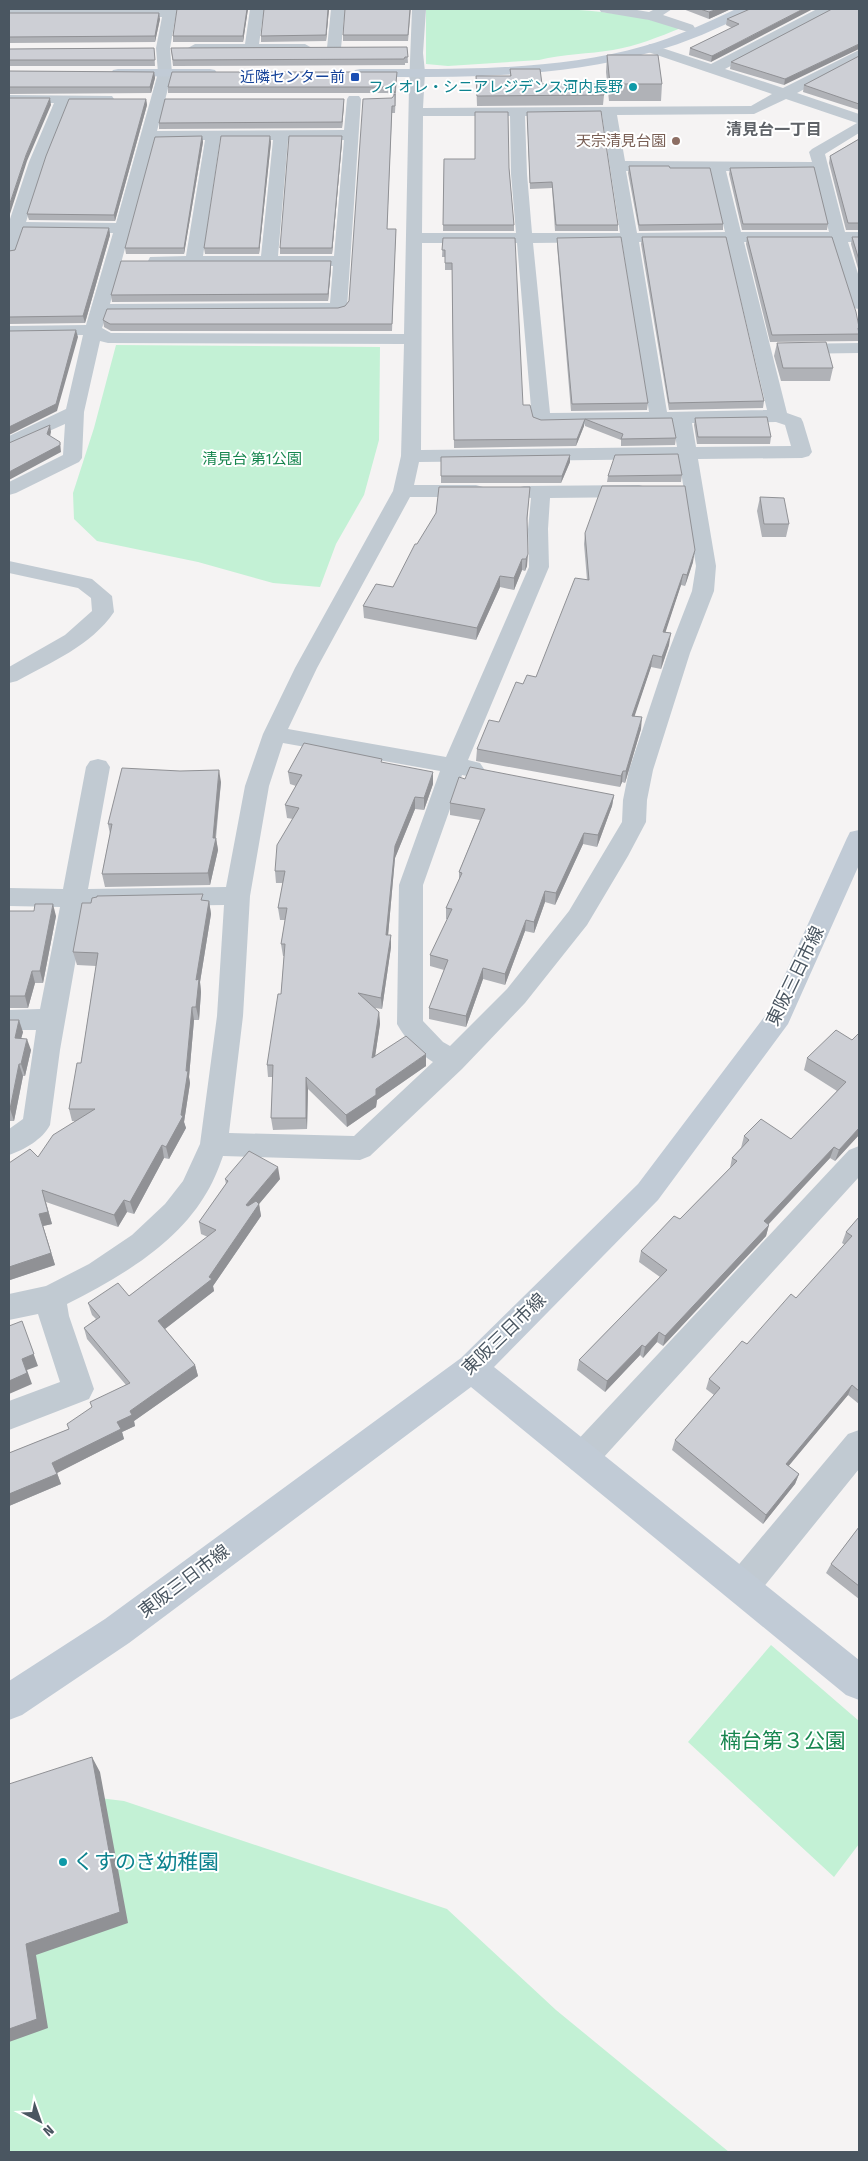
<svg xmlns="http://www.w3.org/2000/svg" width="868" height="2161" font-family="'Fira Sans Condensed','Noto Sans JP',sans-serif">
<rect width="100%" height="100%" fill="#f5f3f3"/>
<path fill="#c3f1d5" d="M426 9C511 9 599 2 681 28 659 37 636 46 613 50 589 54 563 54 539 60L448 66 426 64Z
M116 345 380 347 379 440 364 495 336 544 320 587 273 583 198 562 97 541 74 519 73 493 94 428Z
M771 1645 859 1721V1844L834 1877 688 1742Z
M9 1787 124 1801 447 1909 556 2010 729 2152H9Z"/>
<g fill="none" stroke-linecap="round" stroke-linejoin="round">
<path fill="#c1cad2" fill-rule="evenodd" d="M9 9H177L170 48 172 73 157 131 344 130 347 99 349 96H359L361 99 347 308 344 312 107 314 102 328 111 333 404 334 409 87 412 9H426L423 53 425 72 423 108 751 106 772 94 645 51 643 48 650 44 711 64 817 9H834L832 12 725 69 783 88 859 50V60L797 93 859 114V133L825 154 845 232H859V242H848L859 277V309L853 308 850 304 832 242H744L787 413 801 418 803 422 812 452 809 456 802 458 698 459 716 566 714 591 690 653 653 770 647 800 646 822 628 856 587 925 525 1003 462 1069 370 1156 360 1160 223 1156C218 1170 212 1185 204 1197 173 1247 118 1278 67 1304L69 1316 94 1389 89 1399 9 1430V1401L60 1382 38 1314 9 1320V1294L46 1286 89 1264 132 1235 165 1204 183 1181 200 1144 217 1016 224 905 85 907 60 1050 50 1125C43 1139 24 1150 9 1155V1129L23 1119 36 1030H9V1010L40 1009 60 907 9 906V888L63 889 86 767 90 761 98 759 106 761 110 767 88 889 226 887 245 786 263 734 295 668 393 491 401 456 404 344 108 343 100 341 84 412 82 458 79 462 16 493 9 495V482L63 455 65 424 9 449V436L66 409 83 335 9 336V326L86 325 113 233 23 232 15 256 9 257V222L29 162 54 103H9V95L112 96 114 99 112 102 107 103H69L45 162 26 222 116 223 158 73 156 48 162 17H9ZM786 99 857 123 812 149 809 152 812 162 625 161 617 115 754 114ZM602 115 620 233H532L527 174 525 116ZM423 116H510L511 174 516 233H422ZM205 140 186 256 150 257 148 261 150 265 333 266 330 303 110 304 154 141ZM220 140H273L261 256H203ZM288 140H344L334 256H278ZM626 171H710L725 232 637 233ZM726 171 814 172 829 232H741ZM622 242 649 412 550 413 533 243ZM639 242H727L767 410 667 412ZM422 243H517L532 419 534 423 541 425 673 423 677 447 421 450ZM776 422 785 425 791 446 696 447 692 423ZM679 459 696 566 692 591 668 653 629 770 623 800 622 822 569 911 507 989 450 1046 443 1042 423 1021V885L462 775 472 777 480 775 484 769 480 763 468 760 549 567 548 529 550 498 639 497 646 495 649 491 646 487 639 485 524 486 517 488 514 492 517 496 531 498 528 529 529 567 446 757 288 729 317 668 410 497H476L483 495 486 491 483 487 476 485H414L419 462ZM283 743 440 771 399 885 397 1024C405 1039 419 1053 433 1062L354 1136 229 1133 243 1016 250 896 269 786Z
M250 9H264L259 44H305L312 48 305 52H195L188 48 195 44H245Z
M331 9H345L341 48 334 52 327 48Z
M599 9H631L649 12 655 9H672L663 15 693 25 695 28 688 32 649 20 601 12Z
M859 343V353L790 354 784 353 781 349 784 345 790 344Z
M9 561 92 579 112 596 114 612C91 646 51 662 17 681L9 683V667L65 635 92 611 91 598 78 588 9 573Z
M859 1146V1177L593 1469 582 1473 571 1469 566 1458 571 1447 849 1150Z
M859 1430V1469L754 1599 742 1604 730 1599 725 1587 730 1575 848 1434Z"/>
<path fill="#c1cbd6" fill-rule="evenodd" d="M736 9H753L751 12C719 28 686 43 652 52 557 79 457 77 360 77L355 76 353 73 355 70 360 69C454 69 553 72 644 46 676 37 706 23 736 9Z
M118 69H210L215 70 217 73 215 76 210 77 113 76 111 73 113 70Z
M859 830V865L788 1024 658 1200 494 1367 859 1660V1700L846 1695 471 1387 129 1643 22 1715 9 1720V1681L105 1619 461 1358 638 1184 768 1012 847 838 850 832Z"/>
</g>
<path fill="#b0b2b7" d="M177 9H248L243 42H173V36Z
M264 9H329L326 41 261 42V36Z
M345 9H411L408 41H343V35Z
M683 9H731L709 19Z
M750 9 711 62 689 55 690 48 732 28 726 25 727 19Z
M832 9 784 85 730 69 731 62Z
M9 13 160 19 155 42 9 43Z
M407 47 408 63H405V65L173 66 171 48Z
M154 48 155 66H9V49Z
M607 55 662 84 661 101H609L606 72Z
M859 56V110L803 92 804 85Z
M510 69 542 84 604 95 603 105 477 106 476 76H510Z
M9 71 154 72 155 78 151 93 9 94Z
M397 72 395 113H392L387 229H396L392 331H111L104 327 103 320 338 308 345 306 349 301 392 98 394 96 392 94 387 93H168V87Z
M146 99 147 105 115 221 29 220 27 214Z
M344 99 342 128 159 129V123Z
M527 112 618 225V231H555L552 188 530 189Z
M202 136 203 142 184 254H126L125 248Z
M859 139V230H846L829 163 830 156Z
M271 142 259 254H205L204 248Z
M342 142 332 254H280V248Z
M444 159 509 168 514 225V231H443Z
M629 166 670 168 723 224V230L639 231 628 173Z
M730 168 828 224 827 230H742L729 174Z
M109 228 110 235 85 323 9 324V251Z
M642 237 764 401 763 408 669 410 641 244Z
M747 237 859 327V336L858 341 770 342 746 244Z
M852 237H859V272L851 244Z
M443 238 523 405 533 417 541 420 584 426 576 446 454 448 452 270H445V257H442Z
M557 238 648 403 647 410 571 411 557 245Z
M331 268 328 301 112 302 111 295Z
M777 343 833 368 830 381H781L774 356Z
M695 418 771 437 770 444H697L694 425Z
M585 419 676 438 675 445 621 446V440L585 426Z
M441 457 570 462 561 483H441Z
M682 475 681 482H607L608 476Z
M530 487 527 522V566L525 571 522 570 514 590 500 587 476 640 364 618 363 606 393 587 417 544Z
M760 497 789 524 786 537H762L757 511Z
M585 533 693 562 685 586 681 585 665 632 669 645 661 669 651 667 634 716 641 729 625 783 622 782 620 787 476 761 477 749 499 722 523 684 536 677 587 580 584 544Z
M382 763 433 784 424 810 415 809 395 858 388 935 391 947 382 1009 375 1008 379 1012 380 1024 375 1056 426 1066 377 1100 376 1107 347 1127 308 1089 307 1129 273 1130 271 1118 273 1077H268L267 1065 281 994 284 956H283L281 944 285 920H280L278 908 283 883H276L275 871 293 819 287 818 285 805 296 786 290 784 288 772Z
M465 779 614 795 612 806 597 847 583 844 555 905 545 902 534 933 525 931 505 985 483 979 466 1027 429 1019V1008L444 970 430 966V955L448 919H446V908L459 880V872L480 820 450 815V803Z
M221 782 216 838 218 850 210 885 105 887 102 874 110 834 108 824Z
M204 900 209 901 211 914 200 982 201 992 199 1020H194L189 1077 190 1083 184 1122 186 1128 169 1159 164 1158 134 1214 127 1212 118 1227 46 1202 52 1224 43 1226 55 1265 10 1280 9 1277V1163L38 1157 75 1121H72L69 1109 81 1063 96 966 77 965 73 952Z
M9 911 56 916 43 983H35L28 1008H9Z
M9 1020 23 1032 21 1038 31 1050 25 1076H23L14 1121H9Z
M859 1033V1135L835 1161 830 1158 769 1224 766 1236 663 1346 657 1342 643 1358 640 1355 605 1392 577 1370 579 1360 660 1277 639 1262 641 1251 680 1219 730 1168 732 1158 741 1148 744 1136 791 1139 837 1091 804 1070 807 1058 852 1040Z
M225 1179H280L259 1204 261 1216 213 1286 214 1291 165 1329 195 1365 198 1376 134 1421 135 1426 122 1432 124 1439 57 1473 61 1484 9 1506V1453L69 1429 126 1385 87 1339 84 1328 96 1319 92 1315 88 1303 129 1296 208 1237 201 1234 199 1222 226 1184Z
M859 1217V1404L848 1395 788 1466 799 1474 795 1484 763 1524 672 1450 675 1440 714 1395 706 1389 709 1379 796 1298 845 1245 842 1243 846 1232Z
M859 1527V1599L826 1573 831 1564Z"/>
<path fill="#909195" d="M247 9H248L243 42V36Z
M328 9H329L326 41V35Z
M718 9H731L709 19V12Z
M803 9H813L711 62 712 56Z
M159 13 160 19 155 42V36Z
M859 44V49L784 85 785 79Z
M154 72 155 78 151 93 150 87Z
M50 98 51 105 27 161 9 217V206L26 155Z
M146 99 147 105 115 221 114 215Z
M344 99V105L342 128V122Z
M202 136 203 142 184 254V248Z
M270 136 271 142 259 254V248Z
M342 136V142L332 254V248Z
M109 228 110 235 85 323 83 316Z
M331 261V268L328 301V294Z
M76 330 78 337 57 411 9 435V427Z
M585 419 584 426 576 446 577 439Z
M50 425 51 432 49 441 47 434Z
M60 442 61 452 9 480V472Z
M570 455V462L561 483 562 476Z
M695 550 693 562 685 586 687 575Z
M528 554 527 566 525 571 526 559Z
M522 559V570L514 590V578Z
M683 574 681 585 662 643 663 632Z
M500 576V587L476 640 477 628Z
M671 633 669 645 661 669 662 657Z
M653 655 651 667 631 727 632 716Z
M642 717 641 729 625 783 626 771Z
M219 770 221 782 215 840 216 838 218 850 210 885 208 873 213 838Z
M623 771 622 782 620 787 621 776Z
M433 772V784L424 810V798Z
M614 795 612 806 597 847 598 835Z
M415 797V809L395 858 387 947 386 935 395 846Z
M584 833 583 844 555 905 556 893Z
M545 891V902L534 933V922Z
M209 901 211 914 200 982 201 992 199 1020 196 1007V980Z
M53 904 56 916 43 983 40 971Z
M526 920 525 931 505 985V974Z
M391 935V947L382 1009 381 998Z
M483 968V979L466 1027V1016Z
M32 971 35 983 28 1008 25 996Z
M192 1007 194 1020 189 1077 190 1083 184 1122 186 1128 169 1159 166 1147 181 1115 186 1071Z
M379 1012 380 1024 373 1070 372 1058Z
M19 1020 23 1032 18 1050 15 1038Z
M27 1039 31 1050 25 1076 21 1064Z
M426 1054V1066L377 1100 376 1107 347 1127 346 1115 376 1089Z
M19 1064 23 1076 14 1121 10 1109Z
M306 1077 308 1089 307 1129 306 1118Z
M859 1128V1135L835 1161 839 1150Z
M162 1145 164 1158 134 1214 130 1202Z
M834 1147 830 1158 761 1232 764 1221Z
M278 1167 280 1179 259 1204 261 1216 213 1286 214 1291 161 1332 158 1321 248 1217 246 1205Z
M42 1190 52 1224 43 1226 55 1265 10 1280 9 1277V1267L39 1214Z
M124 1200 127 1212 118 1227 114 1215Z
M769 1225 766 1236 663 1346 665 1336Z
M659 1332 657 1342 643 1358 645 1347Z
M26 1333 38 1366 27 1370 32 1384 9 1394V1381L22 1359Z
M642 1345 640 1355 605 1392 607 1381Z
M195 1365 198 1376 134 1421 135 1426 122 1432 124 1439 57 1473 61 1484 9 1506V1494L52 1463 117 1422 130 1411Z
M852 1385 848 1395 782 1474 786 1464Z
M799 1474 795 1484 763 1524 766 1515Z
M92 1757 100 1772 128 1923 36 1955 48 2028 9 2042V2029L26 1944Z"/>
<path fill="#cdcfd5" stroke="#909195" d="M177 9H247L243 36H173Z
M264 9H328L326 35 261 36Z
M345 9H410L408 35H343Z
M700 9H718L709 12Z
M750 9H803L712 56 690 48 739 24 727 19Z
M832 9H859V44L785 79 731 62Z
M9 13H159L155 36 9 37Z
M407 47 408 57H405L404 59 173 60 171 48Z
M154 48 155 60H9V49Z
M607 55H658L662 84H610Z
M859 56V104L804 85Z
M510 69H540L542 84H603L604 95 477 96 476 76H511Z
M9 71 154 72 150 87H9Z
M172 72H397L395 93 392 88 387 87H168Z
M395 94V106H392L387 229H396L392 324H110L103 320 107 309 338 308 345 306 349 301 363 99 392 98Z
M9 98H50L26 155 9 206Z
M69 99H146L114 215 27 214 46 156Z
M165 99H344L342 122 159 123Z
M601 111 618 225H556L552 182 530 183 527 112Z
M475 112H508L509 168 514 225H443L444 159H475Z
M202 136 184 248H125L155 137Z
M221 136H270L259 248H204Z
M289 136H342L332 248H280Z
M859 139V223H848L830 156Z
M629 166H669L670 168H710L723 224 639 225Z
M814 167 828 224H743L730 168Z
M23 227 109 228 83 316 9 317V251L15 250Z
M621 237 648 403 572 404 557 238Z
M642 237H726L764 401 669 403Z
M747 237H832L856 312 859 327 858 328 859 334 772 335Z
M852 237H859V260Z
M443 238H515L523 405H530L533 417 541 420 585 419 577 439 454 440 452 263H445V250H442Z
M121 261H331L328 294 111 295Z
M76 330 56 404 9 427V331Z
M826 342 833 368H783L777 343Z
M767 417 771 437H698L695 418Z
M672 418 676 438 621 439 623 434 585 419Z
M50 425 47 434 60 442V445L9 472V443Z
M678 454 682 475 608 476 615 455Z
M570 455 562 476H441V457Z
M602 486H685L695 550 687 575 683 574 663 632 671 633 662 657 653 655 632 716 642 717 626 771H623L621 776 477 749 489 720 499 722 516 682 523 684 527 675 536 677 575 578 589 580 585 533Z
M439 487H530L527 518 528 554 526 559H522L514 578 500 576 477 628 363 606 376 584 393 587 415 544H417L436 513Z
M760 497 784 498 789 524H764Z
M304 743 382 759 381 762 433 772 424 798 415 797 395 846 386 935H391L381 998 358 993 379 1012 372 1058 406 1036 426 1054 376 1089V1095L346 1115 306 1077V1118H271L273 1065H267L278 994H281L285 944H281L287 908H278L285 871H275L277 845 299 808 285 805 302 775 288 772Z
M470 767 614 795 598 835 584 833 556 893 545 891 534 922 526 920 505 974 483 968 466 1016 429 1008 448 960 430 955 452 909 446 908 462 873 459 872 485 809 450 803 459 777 465 779Z
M122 768 180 771 219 770 213 838H216L208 873 102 874 112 824H108Z
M203 894 201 900 209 901 196 980 199 979 196 1007H192L186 1071H188L181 1115 183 1116 166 1147 162 1145 130 1202 124 1200 114 1215 42 1190 48 1212 39 1214 51 1253 9 1267V1163L30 1149 38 1157 53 1135 95 1109H69L77 1063H81L98 953 73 952 82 903H91L92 898 97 897V896Z
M35 904H53L40 971H32L25 996H9V911H34Z
M9 1020H19L15 1038 27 1039 21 1064H19L10 1109H9Z
M836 1030 852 1040 859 1033V1128L839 1150 834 1147 764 1221 769 1225 665 1336 659 1332 645 1347 642 1345 607 1381 579 1360 667 1270 641 1251 674 1216 680 1219 737 1161 732 1158 749 1140 744 1136 761 1119 791 1139 846 1082 807 1058Z
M249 1151 278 1167 246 1205 248 1206 256 1201 259 1204 209 1277 212 1279 158 1321 195 1365 130 1411 132 1415 117 1422 121 1429 52 1463 57 1474 9 1494V1453L69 1429 67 1424 92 1407 90 1402 130 1383 84 1328 100 1317 88 1303 118 1283 129 1296 216 1230 199 1222 228 1181 225 1179Z
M859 1217V1391L852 1385 786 1464 799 1474 766 1515 675 1440 720 1388 709 1379 742 1341 747 1344 791 1294 796 1298 852 1236 846 1232Z
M22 1321 34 1354 22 1359 27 1373 9 1381V1326Z
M859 1527V1586L831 1564Z
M92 1757 120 1912 26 1944 37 2019 9 2029V1784Z"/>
<rect fill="#1a4fb4" stroke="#fff" stroke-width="2" x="350" y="72" width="10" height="10" rx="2.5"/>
<g fill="#0f9aa8" stroke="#fff" stroke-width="2">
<circle cx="633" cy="87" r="5"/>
<circle cx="63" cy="1862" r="5"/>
</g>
<circle fill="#8d6e63" stroke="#fff" stroke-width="2" cx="676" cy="141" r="5"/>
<g text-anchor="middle" stroke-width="4" stroke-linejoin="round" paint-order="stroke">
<g font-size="15" fill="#164399" stroke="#fff" text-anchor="end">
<text x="345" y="82">近隣センター前</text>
</g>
<g font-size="15" fill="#0d838f" stroke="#fff" text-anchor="end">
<text x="623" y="92">フィオレ・シニアレジデンス河内長野</text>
</g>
<g font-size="15" fill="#785e54" stroke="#fff" text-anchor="end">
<text x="666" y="146">天宗清見台園</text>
</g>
<g font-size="15" fill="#17864f" stroke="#fff">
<text x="252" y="464">清見台 第1公園</text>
</g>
<g font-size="16" font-weight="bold" fill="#5f6368" stroke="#fff">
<text x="774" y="135">清見台一丁目</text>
</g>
<g font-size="18" fill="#4a5661" stroke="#fff">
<text transform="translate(795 976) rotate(-64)" y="6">東阪三日市線</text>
<text transform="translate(504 1334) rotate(-44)" y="6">東阪三日市線</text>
<text transform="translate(184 1581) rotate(-37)" y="6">東阪三日市線</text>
</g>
<g font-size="21" fill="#17864f" stroke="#fff">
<text x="783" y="1748">楠台第３公園</text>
</g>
<g font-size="21" fill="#0d838f" stroke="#fff" text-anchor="start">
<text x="73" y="1869">くすのき幼稚園</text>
</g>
</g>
<rect width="868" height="2161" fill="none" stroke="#4a5661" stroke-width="20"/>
<g transform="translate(40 2121) rotate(139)" stroke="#ffffff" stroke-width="4" paint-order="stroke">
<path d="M0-4L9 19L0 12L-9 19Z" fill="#4a5661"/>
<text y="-8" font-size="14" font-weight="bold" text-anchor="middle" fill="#4a5661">N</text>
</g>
</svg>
